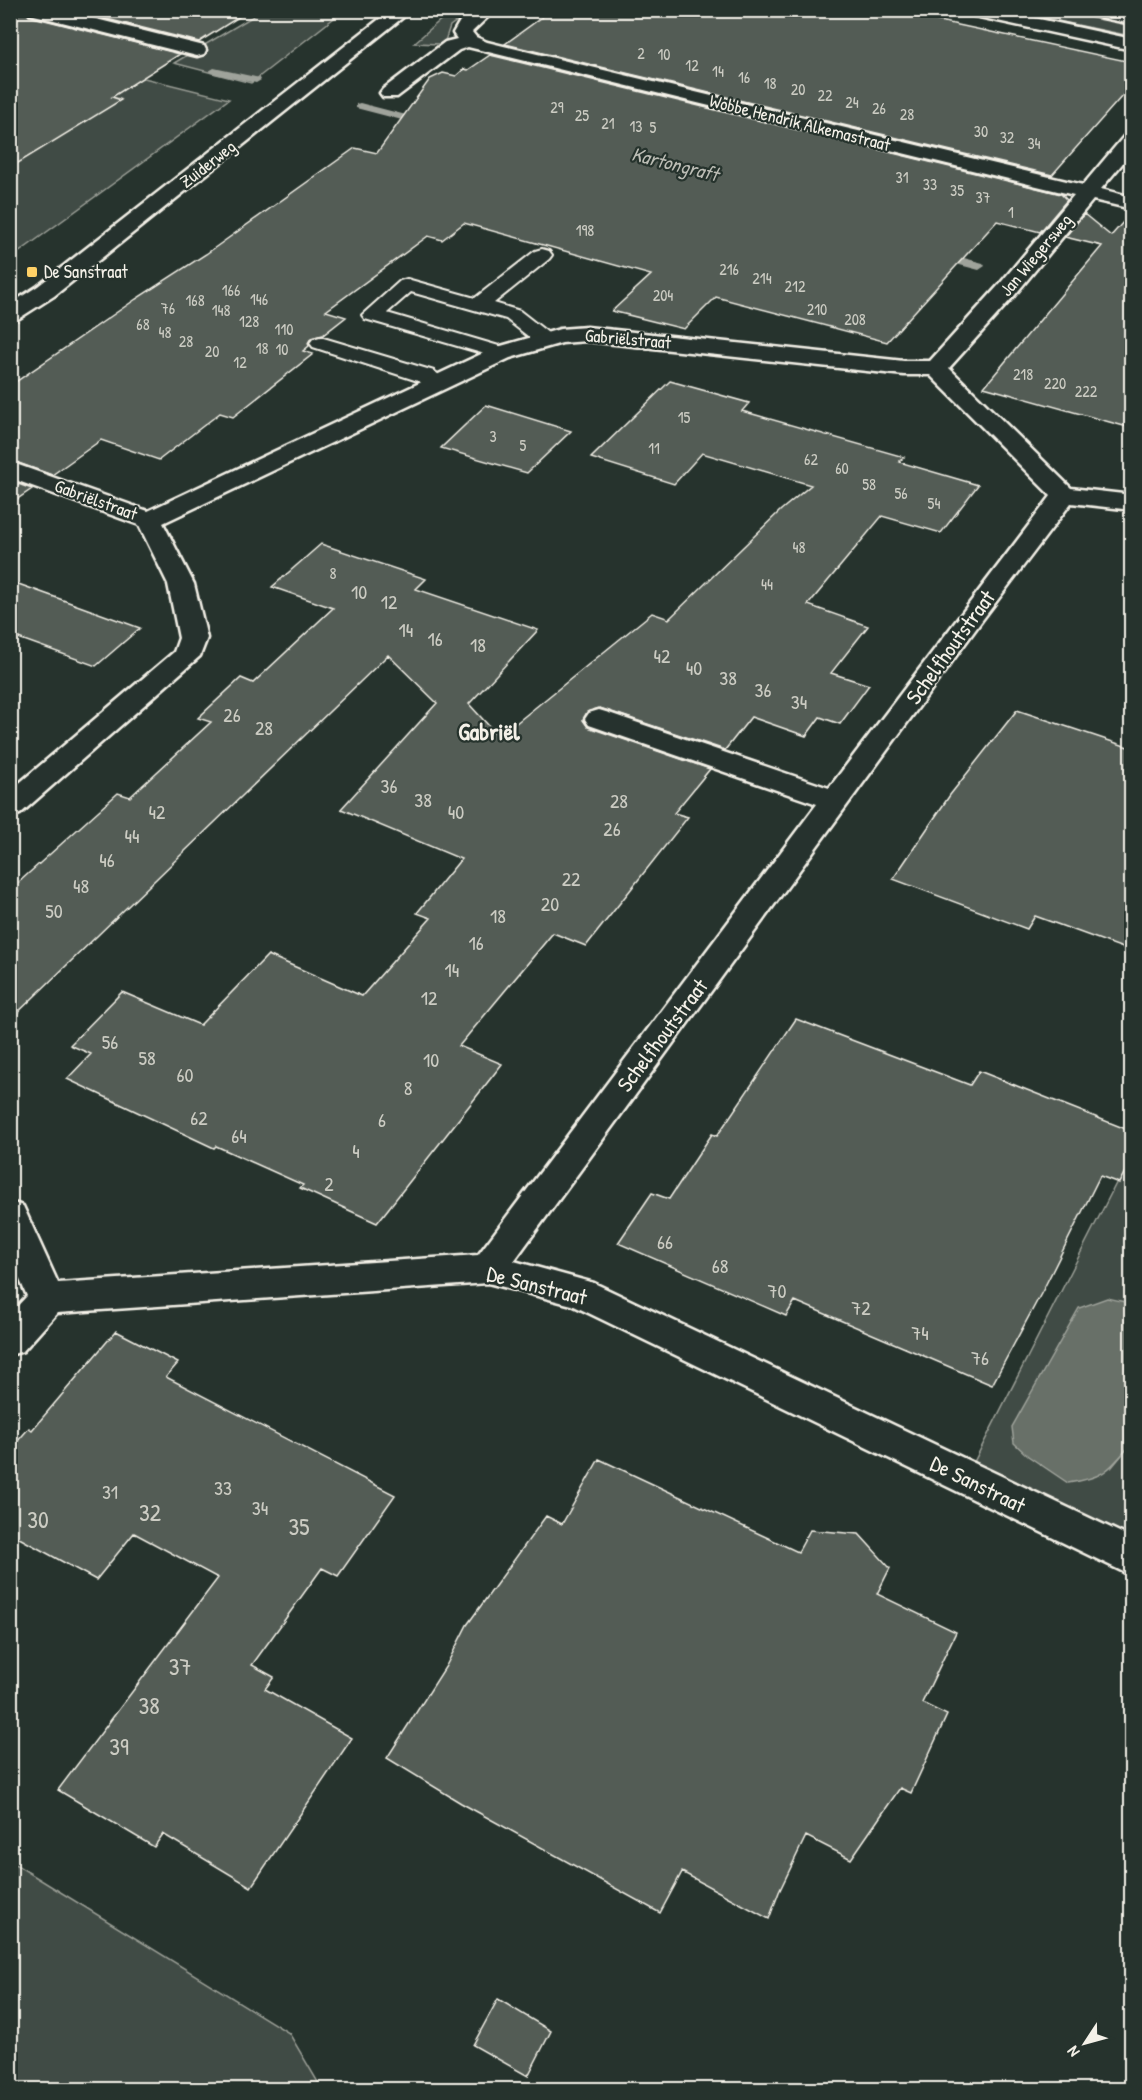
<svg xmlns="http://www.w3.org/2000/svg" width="1142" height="2100" font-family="'Patrick Hand',sans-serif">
<rect width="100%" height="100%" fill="#26332d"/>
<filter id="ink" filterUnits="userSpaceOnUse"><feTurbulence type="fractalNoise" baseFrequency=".0167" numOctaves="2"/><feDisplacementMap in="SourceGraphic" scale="12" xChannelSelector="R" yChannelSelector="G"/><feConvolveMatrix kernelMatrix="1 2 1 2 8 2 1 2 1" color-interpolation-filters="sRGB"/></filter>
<g filter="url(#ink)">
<path fill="#414b45" stroke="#9a9e96" stroke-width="1.5" d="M262 11H343L251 83 174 63Z
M451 11H471L450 26 445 41 440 44 414 43Z
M1009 11H1068L1131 23V36Z
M132 75 229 99 11 258V167L120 99 73 87Z
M1131 1154V1306L1125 1302 1112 1467 1131 1444V1538L971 1468Z
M10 1861 289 2033 322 2089 28 2090 11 2078Z"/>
<path fill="#676f68" stroke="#9fa39b" stroke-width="1.5" d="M1107 1298 1125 1302 1131 1306V1444C1108 1471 1104 1478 1068 1483L1028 1456 1014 1443 1012 1427 1079 1308Z"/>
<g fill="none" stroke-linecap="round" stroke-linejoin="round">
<path fill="#9fa39b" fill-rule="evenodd" d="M214 68 260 78 261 80 256 83 210 73 209 71Z
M360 103 429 121 430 123 425 126 356 108V104Z
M937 251 983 263 985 266 979 270 933 258V252Z"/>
</g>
<path fill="#525c55" stroke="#f4f1e8" stroke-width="1.5" d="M10 10H25L29 16 180 54 112 97 121 100 10 168Z
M71 10H250L199 42Z
M552 10H888L1131 62V86L1052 175 505 44Z
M490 55 1061 194 1067 200 1040 232 997 221 887 342 716 297 684 329 612 311 651 275 464 223 442 240 428 236 326 311 346 317 323 335 311 338 308 343 309 346 303 351 313 354 233 417 220 413 159 460 101 440 52 475 10 460V386L136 299 206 254 355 148 377 153 430 79 443 73 456 76 464 69 468 70Z
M1131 213V428L984 387 1102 246 1065 237 1084 214 1111 236Z
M670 381 749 403 742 411 904 457 899 462 978 485 941 533 882 516 808 605 868 626 831 673 869 685 840 724 820 717 806 736 751 717 725 750 600 708 587 712 583 720 588 727 710 769 674 813 688 817 586 946 553 933 459 1046 502 1064 377 1223 300 1188 303 1185 216 1146 214 1148 67 1079 91 1054 70 1045 122 992 200 1025 268 955 362 996 431 918 417 913 461 859 341 809 437 703 388 655 10 1020V890L118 793 130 797 211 722 198 718 241 678 253 683 333 608 272 587 321 544 426 579 416 589 538 630 469 704 499 737 652 613 669 619 781 510 811 485 702 453 674 484 591 458Z
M486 405 571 431 527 473 441 448Z
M10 481 32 489 10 504Z
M10 581 49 595 140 628 96 666 10 635Z
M1017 710 1131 748V951L1035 916 1027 929 893 879 950 795Z
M796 1019 970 1085 979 1071 1131 1131V1160L1119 1183 1100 1176 1043 1290 992 1385 795 1301 786 1316 618 1243 652 1193 669 1199 712 1134 717 1136Z
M116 1331 178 1363 166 1377 395 1495 338 1576 322 1568 252 1665 274 1677 265 1689 352 1738 251 1887 163 1834 154 1847 58 1790 218 1578 134 1533 96 1580 10 1533V1450L29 1428 32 1430Z
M599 1459 798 1552 810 1530 859 1534 890 1568 877 1594 956 1632 922 1703 947 1715 911 1793 900 1788 851 1859 806 1836 779 1892 769 1919 682 1872 660 1913 461 1803 387 1758 446 1666 467 1625 546 1516 562 1524Z
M498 1999 551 2031 528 2076 473 2045Z"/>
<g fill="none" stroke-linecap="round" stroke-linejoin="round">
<g stroke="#f4f1e8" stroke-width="4">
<path id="lane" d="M542 249 549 251 552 255 549 259 494 303 520 311 552 336 555 340 552 344 545 346 538 344 506 319 411 292 387 313 509 349 512 353 509 357 502 359 495 357 365 319 362 315 400 281 407 279 475 298 535 251Z
M320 337 434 371 449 383 446 388C434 390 428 386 418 381L313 347 310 343 313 339Z"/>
</g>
<g stroke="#f4f1e8" stroke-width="5">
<path id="street" d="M27 10H60L204 46 206 50 204 54 197 56 30 14Z
M474 10H495L472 32 476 37 487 42 1083 185 1125 135 1132 133V152L1101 189 1132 197V209L1093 200 1014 296 949 368 1071 488 1132 495V510L1071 503 983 619 514 1261 594 1283 1132 1538V1576L572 1305 488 1283 57 1313 23 1351 10 1355V1314L27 1296 10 1257V1202L23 1206 58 1283 478 1255 817 804 589 725 585 719 589 713 599 710 609 713 829 788 1051 496 930 375H904L587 341 562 343 510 358 163 523 194 584 207 638 200 656 20 814 10 817V791L174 652 179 638 168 584 139 525 10 478V462L148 511 494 348 560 329 587 327 904 361H930L998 286 1074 195 468 47 459 50 397 97H383L380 93 383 89 445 42 457 39 453 33 460 21Z
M961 10H998L1132 39V50L970 15Z
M1080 10H1118L1132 13V24L1083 14Z"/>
</g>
<g stroke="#f4f1e8" stroke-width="5">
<path id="secondary" d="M391 10H412L54 296 18 319 10 321V304L38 286Z"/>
</g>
<use href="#lane" fill="#26332d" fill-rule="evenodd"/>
<use href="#street" fill="#26332d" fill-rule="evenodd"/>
<use href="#secondary" fill="#26332d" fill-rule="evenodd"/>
</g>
</g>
<rect fill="#ffd166" stroke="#26332d" stroke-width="2" x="26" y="266" width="12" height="12" rx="3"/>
<g text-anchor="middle" stroke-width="4.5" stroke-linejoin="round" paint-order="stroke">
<g font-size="16" fill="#ccccc3">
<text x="641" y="59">2</text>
<text x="664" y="60">10</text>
<text x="692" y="71">12</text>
<text x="718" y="77">14</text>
<text x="744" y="83">16</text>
<text x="770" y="89">18</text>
<text x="798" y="95">20</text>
<text x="825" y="101">22</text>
<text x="852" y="108">24</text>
<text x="557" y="113">29</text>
<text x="879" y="114">26</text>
<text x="907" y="120">28</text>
<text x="582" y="121">25</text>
<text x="608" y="129">21</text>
<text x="636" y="132">13</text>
<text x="653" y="133">5</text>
<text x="981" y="137">30</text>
<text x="1007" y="143">32</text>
<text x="1034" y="149">34</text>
<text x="902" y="183">31</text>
<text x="930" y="190">33</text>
<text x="957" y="196">35</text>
<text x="983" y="203">37</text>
<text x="1011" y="218">1</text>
<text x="585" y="236">198</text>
<text x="729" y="275">216</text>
<text x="762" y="284">214</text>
<text x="795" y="292">212</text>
<text x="231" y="296">166</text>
<text x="663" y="301">204</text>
<text x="259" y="305">146</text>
<text x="195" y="306">168</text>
<text x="168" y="314">76</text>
<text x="817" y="315">210</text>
<text x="221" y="316">148</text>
<text x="855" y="325">208</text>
<text x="249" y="327">128</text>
<text x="143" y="330">68</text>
<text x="284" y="335">110</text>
<text x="165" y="338">48</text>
<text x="186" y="347">28</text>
<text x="262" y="354">18</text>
<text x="282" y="355">10</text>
<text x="212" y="357">20</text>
<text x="240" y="368">12</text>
<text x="1023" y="380">218</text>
<text x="1055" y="389">220</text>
<text x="1086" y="397">222</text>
<text x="684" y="423">15</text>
<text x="493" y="442">3</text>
<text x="523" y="451">5</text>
<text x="654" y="454">11</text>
<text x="811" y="465">62</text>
<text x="842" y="474">60</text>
<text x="869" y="490">58</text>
<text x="901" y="499">56</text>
<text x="934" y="509">54</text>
<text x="799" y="553">48</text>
<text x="333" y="579">8</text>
<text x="767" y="590">44</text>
</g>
<g font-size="18" fill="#f4f1e8" stroke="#26332d">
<text transform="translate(800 123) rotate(14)" y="6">Wobbe Hendrik Alkemastraat</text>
<text transform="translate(208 164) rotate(-38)" y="6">Zuiderweg</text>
<text transform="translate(1036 255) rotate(-50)" y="6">Jan Wiegersweg</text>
<text transform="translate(628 339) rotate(5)" y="6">Gabriëlstraat</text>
<text transform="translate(96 500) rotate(20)" y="6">Gabriëlstraat</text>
</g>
<g font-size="18" fill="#f4f1e8" stroke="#26332d" text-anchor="start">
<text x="44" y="278">De Sanstraat</text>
</g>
<g font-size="20" font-style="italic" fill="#bcbdb5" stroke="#26332d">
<text transform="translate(675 164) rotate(14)" y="7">Kartongraft</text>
</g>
<g font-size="20" fill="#ccccc3">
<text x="359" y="599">10</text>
<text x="389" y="609">12</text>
<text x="406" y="637">14</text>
<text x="435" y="646">16</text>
<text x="478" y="652">18</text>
<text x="662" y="663">42</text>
<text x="694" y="675">40</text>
<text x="728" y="685">38</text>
<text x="763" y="697">36</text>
<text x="799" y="709">34</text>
<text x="232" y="722">26</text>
<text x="264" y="735">28</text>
<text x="389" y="793">36</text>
<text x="423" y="807">38</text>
<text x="619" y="808">28</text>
<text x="157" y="819">42</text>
<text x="456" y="819">40</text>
<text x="612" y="836">26</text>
<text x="132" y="843">44</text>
<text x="107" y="867">46</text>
<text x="571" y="886">22</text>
<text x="81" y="893">48</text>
<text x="550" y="911">20</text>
<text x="54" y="918">50</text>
<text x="498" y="923">18</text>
<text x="476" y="950">16</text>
<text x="452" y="977">14</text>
<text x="429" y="1005">12</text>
<text x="110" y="1049">56</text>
<text x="147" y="1065">58</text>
<text x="431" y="1067">10</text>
<text x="185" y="1082">60</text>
<text x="408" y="1095">8</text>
<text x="199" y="1125">62</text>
<text x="382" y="1127">6</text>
<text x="239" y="1143">64</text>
<text x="356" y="1158">4</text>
<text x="329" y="1191">2</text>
<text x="665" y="1249">66</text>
<text x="720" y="1273">68</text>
<text x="777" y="1298">70</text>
<text x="861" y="1315">72</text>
<text x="920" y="1340">74</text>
<text x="980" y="1365">76</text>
<text x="223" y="1495">33</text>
<text x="110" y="1499">31</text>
<text x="260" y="1515">34</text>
</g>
<g font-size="22" fill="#f4f1e8" stroke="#26332d">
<text transform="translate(950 647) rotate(-54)" y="8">Schelfhoutstraat</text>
<text transform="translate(662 1035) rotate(-53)" y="8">Schelfhoutstraat</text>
<text transform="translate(537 1285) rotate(14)" y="8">De Sanstraat</text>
<text transform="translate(978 1484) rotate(26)" y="8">De Sanstraat</text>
</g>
<g font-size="24" font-weight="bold" fill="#f4f1e8" stroke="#26332d">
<text x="489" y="740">Gabriël</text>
</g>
<g font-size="24" fill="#ccccc3">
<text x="150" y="1521">32</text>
<text x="38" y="1528">30</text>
<text x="299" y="1535">35</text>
<text x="180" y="1675">37</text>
<text x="149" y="1714">38</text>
<text x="119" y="1755">39</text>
</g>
</g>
<rect width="1142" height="2100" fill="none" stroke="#26332d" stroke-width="36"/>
<rect x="18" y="18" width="1106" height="2064" fill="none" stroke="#f4f1e8" stroke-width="2" filter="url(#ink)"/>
<g transform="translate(1085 2043) rotate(234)" stroke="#26332d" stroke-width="4.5" paint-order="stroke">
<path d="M0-4.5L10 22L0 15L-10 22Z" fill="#f4f1e8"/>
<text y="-9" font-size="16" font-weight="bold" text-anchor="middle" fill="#f4f1e8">N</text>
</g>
</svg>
